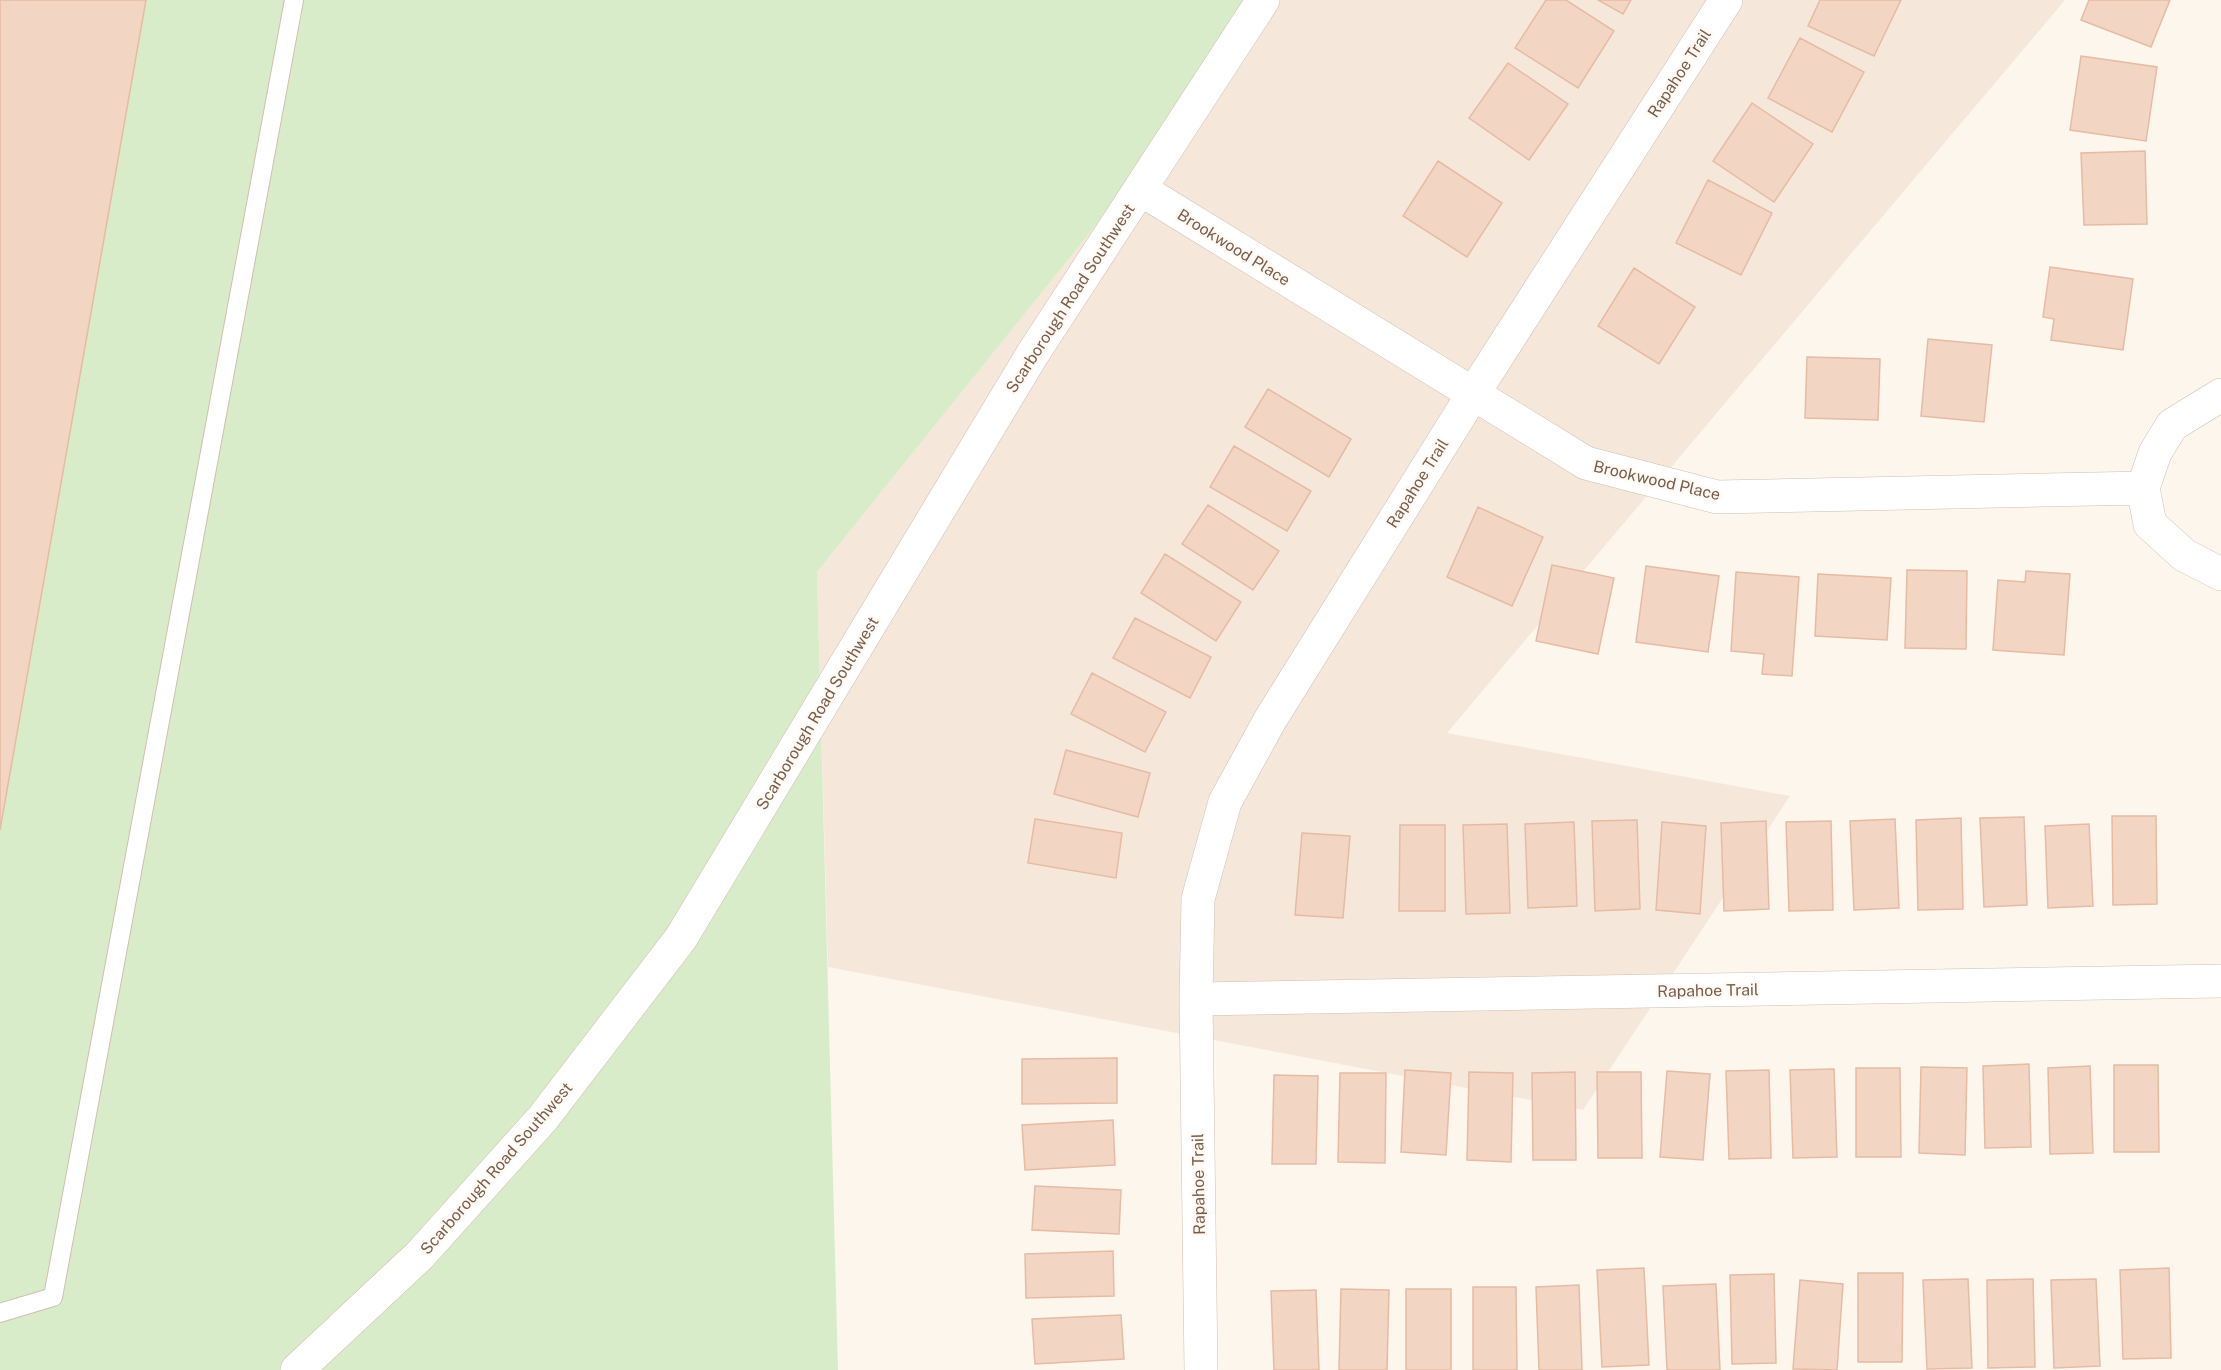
<svg xmlns="http://www.w3.org/2000/svg" width="2221" height="1370" font-family="'Public Sans',sans-serif">
<rect width="100%" height="100%" fill="#fdf6ec"/>
<path fill="#f5e8da" d="M1277 0H2065L1447 733 1790 796 1583 1110 828 967 817 572Z"/>
<path fill="#d8ecc9" d="M0 0H1277L817 572 838 1370H0Z"/>
<path fill="#f3d5c3" stroke="#e6bba3" stroke-width="1.5" d="M0 0H146L0 830Z
M1546 0H1566L1614 31 1578 88 1515 48Z
M1598 0H1631L1623 14Z
M1820 0H1901L1874 56 1808 26Z
M2089 0H2170L2151 47 2081 20Z
M1800 38 1864 72 1832 132 1768 98Z
M2081 56 2157 67 2146 141 2070 130Z
M1508 63 1568 104 1529 160 1469 118Z
M1752 103 1813 144 1774 202 1713 161Z
M2145 151 2147 224 2084 225 2081 153Z
M1438 161 1502 203 1467 257 1403 216Z
M1708 180 1772 213 1741 275 1676 243Z
M2050 267 2133 279 2123 350 2051 340 2054 319 2043 317Z
M1634 268 1695 307 1659 364 1598 326Z
M1928 339 1992 345 1984 422 1921 416Z
M1807 357 1880 359 1878 420 1805 418Z
M1268 389 1351 439 1329 477 1245 427Z
M1234 446 1311 491 1287 531 1210 487Z
M1208 505 1279 551 1253 590 1182 544Z
M1478 507 1543 537 1512 606 1447 577Z
M1165 554 1241 602 1216 641 1141 593Z
M1552 565 1614 578 1598 654 1536 641Z
M1646 566 1719 576 1708 652 1636 642Z
M1907 570 1967 571 1966 649 1905 648Z
M2026 571 2070 574 2064 655 1993 650 1998 580 2025 582Z
M1736 572 1799 577 1792 676 1762 674 1764 654 1731 651Z
M1818 574 1891 578 1887 640 1815 636Z
M1135 618 1211 657 1190 698 1113 658Z
M1092 673 1166 712 1145 752 1071 714Z
M1066 750 1150 773 1138 817 1054 794Z
M2112 816H2156L2157 904 2113 905Z
M2024 817 2027 905 1984 907 1980 818Z
M1961 818 1963 909 1918 910 1916 820Z
M1035 819 1122 833 1116 878 1028 863Z
M1895 819 1899 908 1854 910 1850 821Z
M1637 820 1640 909 1595 911 1592 821Z
M1766 821 1769 909 1724 911 1721 823Z
M1831 821 1833 910 1789 911 1786 822Z
M1574 822 1577 906 1528 908 1525 824Z
M1662 822 1706 826 1700 914 1656 910Z
M1507 824 1510 913 1466 914 1463 825Z
M2089 824 2093 906 2048 908 2045 826Z
M1400 825H1445V911H1399Z
M1302 833 1350 836 1343 918 1295 915Z
M1117 1058V1103L1022 1104V1059Z
M2029 1064 2031 1147 1985 1148 1983 1066Z
M2114 1065H2158L2159 1152H2114Z
M2090 1066 2093 1153 2050 1154 2048 1068Z
M1921 1067 1967 1068 1965 1155 1919 1153Z
M1856 1068H1900L1901 1157H1856Z
M1834 1069 1837 1157 1793 1158 1790 1070Z
M1405 1070 1451 1073 1446 1155 1401 1152Z
M1769 1070 1771 1158 1729 1159 1726 1071Z
M1667 1071 1710 1074 1703 1160 1660 1157Z
M1469 1072 1513 1073 1511 1162 1467 1160Z
M1575 1072 1576 1160H1533L1532 1073Z
M1597 1072H1641L1642 1158H1598Z
M1340 1073H1386L1385 1163 1338 1162Z
M1274 1075 1318 1076 1316 1164H1272Z
M1113 1120 1115 1165 1025 1170 1022 1125Z
M1035 1186 1121 1190 1119 1234 1032 1230Z
M1113 1251 1114 1296 1026 1298 1025 1254Z
M1644 1268 1649 1365 1602 1367 1597 1270Z
M2169 1268 2171 1358 2123 1359 2120 1270Z
M1858 1273H1903L1902 1362H1858Z
M1774 1274 1776 1363 1732 1364 1730 1275Z
M1968 1279 1972 1368 1927 1369 1923 1280Z
M2033 1279 2035 1367 1988 1368 1987 1280Z
M2096 1279 2100 1366 2054 1368 2051 1280Z
M1800 1280 1843 1284 1837 1370 1793 1369Z
M1716 1284 1720 1370H1667L1663 1286Z
M1579 1285 1582 1370H1539L1536 1287Z
M1473 1287H1516L1517 1370H1473Z
M1341 1289 1389 1290 1387 1370H1339Z
M1406 1289H1451V1370H1406Z
M1316 1290 1319 1370H1274L1271 1291Z
M1121 1315 1124 1359 1035 1364 1032 1319Z"/>
<g fill="none" stroke-linecap="round" stroke-linejoin="round">
<g stroke="#d1beb0" stroke-width="20">
<path id="service" d="M0 1313 53 1297 294 0"/>
</g>
<g stroke="#d1beb0" stroke-width="34">
<path id="minor" d="M1140 189 1586 463 1717 497 2143 488
M2221 395 2172 425 2155 453 2143 488 2150 524 2184 555 2221 574
M1196 999 2221 981
M297 1370 420 1255 543 1118 681 938 1032 355 1263 0
M1201 1370 1196 999 1198 899 1225 802 1270 720 1473 394 1726 0"/>
</g>
<use href="#service" stroke="#fff" stroke-width="18"/>
<use href="#minor" stroke="#fff" stroke-width="33"/>
</g>
<g text-anchor="middle" stroke-width="5" stroke-linejoin="round" paint-order="stroke">
<g font-size="16" fill="#7a5c4d" stroke="#fffaf3">
<text transform="translate(1679 73) rotate(-57)" y="6">Rapahoe Trail</text>
<text transform="translate(1234 247) rotate(32)" y="6">Brookwood Place</text>
<text transform="translate(1070 298) rotate(-57)" y="6">Scarborough Road Southwest</text>
<text transform="translate(1657 480) rotate(13)" y="6">Brookwood Place</text>
<text transform="translate(1417 483) rotate(-58)" y="6">Rapahoe Trail</text>
<text transform="translate(817 713) rotate(-59)" y="6">Scarborough Road Southwest</text>
<text transform="translate(1708 990) rotate(-1)" y="6">Rapahoe Trail</text>
<text transform="translate(496 1168) rotate(-49)" y="6">Scarborough Road Southwest</text>
<text transform="translate(1198 1184) rotate(-91)" y="6">Rapahoe Trail</text>
</g>
</g>
</svg>
